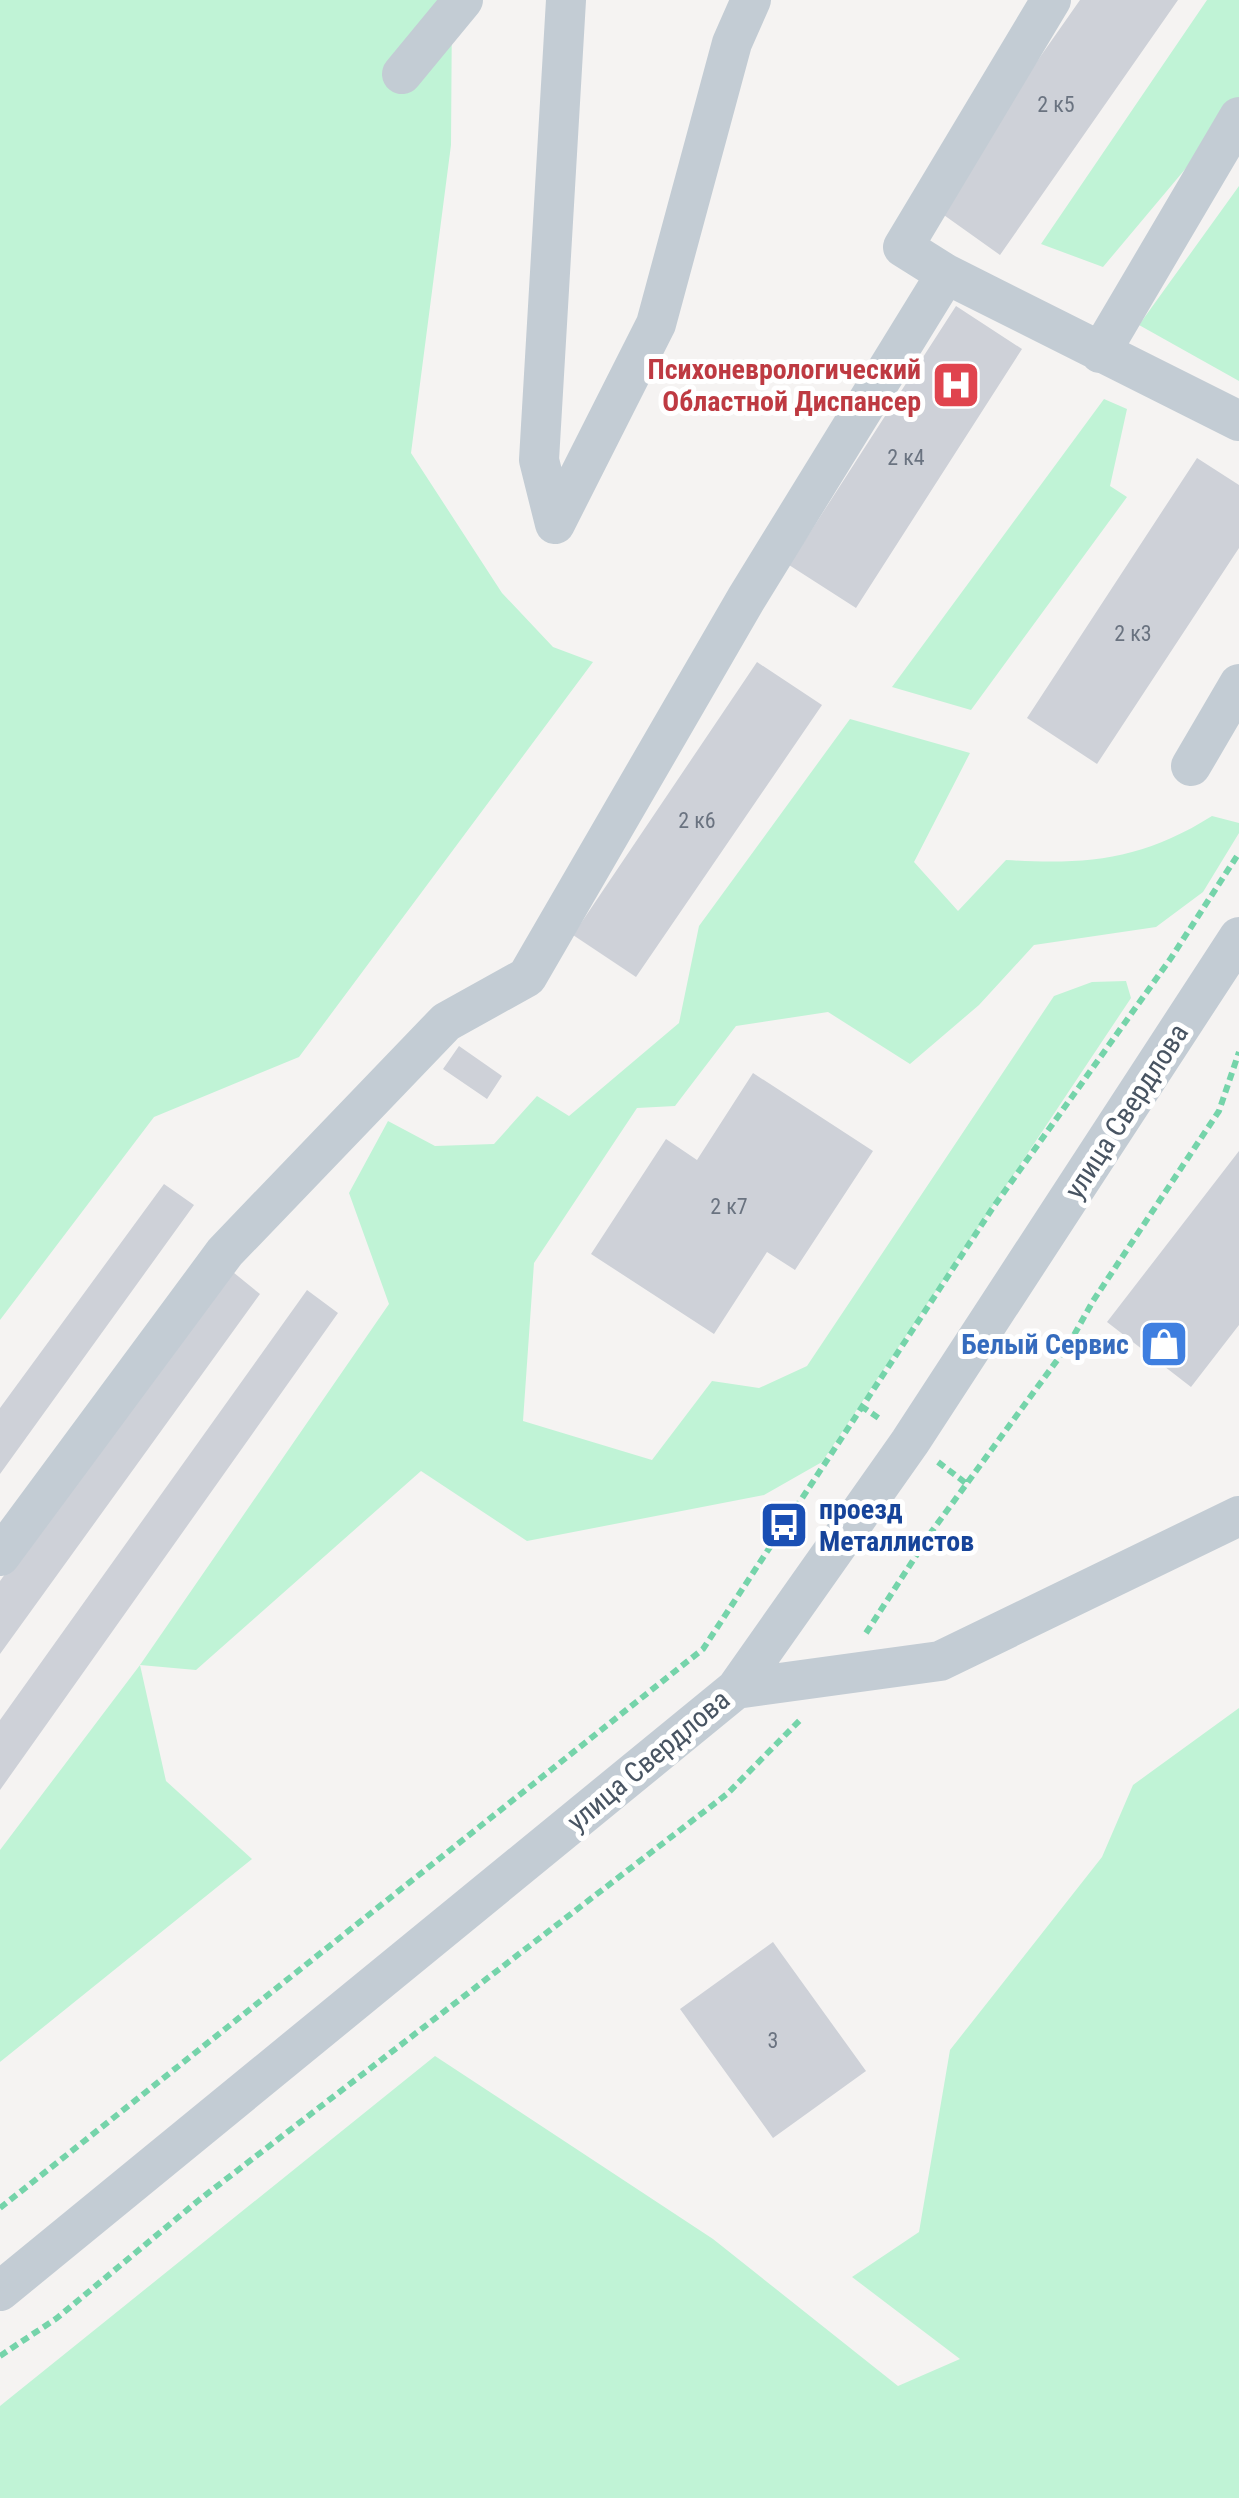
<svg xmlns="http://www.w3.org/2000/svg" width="1239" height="2498" font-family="'Roboto Condensed',sans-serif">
<rect width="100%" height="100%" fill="#f5f3f2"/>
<path fill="#c0f3d6" d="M0 0H452L451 145 411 453 502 593 553 647 593 662 299 1057 154 1117 0 1320Z
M1207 0H1239V105L1103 267 1041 244Z
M1239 186V381L1139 325Z
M1104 399 1127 409 1110 486 1127 497 971 710 892 687Z
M850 719 970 753 914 862 958 911 1006 860C1087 865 1142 860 1212 816L1239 823V833L1203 892 1156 927 1034 945 979 1005 910 1064 828 1012 736 1026 675 1106 637 1108 534 1263 523 1421 652 1460 712 1381 759 1388 807 1366 1054 996 1092 982 1126 981 1131 998 822 1462 764 1495 527 1541 421 1471 196 1670 140 1665 166 1781 252 1859 0 2062V1850L140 1665 389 1304 349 1193 388 1121 435 1146 494 1144 537 1096 569 1116 679 1023 699 926Z
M1239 1708V2498H0V2406L435 2056 713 2239 898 2386 960 2359 852 2277 919 2232 950 2050 1102 1857 1133 1785Z"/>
<path fill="#ced1d8" d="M1080 0H1178L1000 255 934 208Z
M956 306 1022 349 856 608 789 565Z
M1197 458 1239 485V548L1097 764 1027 718Z
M757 662 822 705 636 977 573 935Z
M459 1046 502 1076 487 1099 443 1069Z
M753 1073 873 1151 795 1270 767 1252 714 1334 591 1254 666 1139 697 1160Z
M1239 1151V1325L1191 1387 1107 1322Z
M164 1184 194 1205 0 1474V1408Z
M228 1268 260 1294 0 1654V1581Z
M307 1290 338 1313 0 1790V1720Z
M773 1942 866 2071 773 2138 680 2009Z"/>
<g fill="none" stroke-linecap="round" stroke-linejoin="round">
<path stroke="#75d4aa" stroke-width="6" stroke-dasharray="8 5" stroke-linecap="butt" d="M861 1406 880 1419
M938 1462 967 1484
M866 1633 932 1531 1069 1344 1093 1301 1219 1111 1239 1052
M0 2208 703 1649 992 1209 1171 958 1239 853
M0 2356 57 2318 199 2200 727 1794 801 1719"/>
<path stroke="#c3ccd4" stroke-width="40" d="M566 0 539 460 555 524 656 324 732 43 751 0
M1051 0 903 247 946 274 1239 421
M402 74 463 0
M1100 353 1239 117
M1191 766 1239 684
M0 1556 225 1252 446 1022 527 977 746 599 946 274
M736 1689 940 1661 1239 1516
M0 2291 736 1689 910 1442 1239 937"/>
</g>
<defs>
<g id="hospital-square" transform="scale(2.5)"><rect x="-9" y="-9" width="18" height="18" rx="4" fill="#e0444e" stroke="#fff"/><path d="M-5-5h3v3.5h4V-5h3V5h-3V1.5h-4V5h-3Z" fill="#fff"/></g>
<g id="shop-square" transform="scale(2.5)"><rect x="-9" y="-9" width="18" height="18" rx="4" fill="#3f7fe0" stroke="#fff"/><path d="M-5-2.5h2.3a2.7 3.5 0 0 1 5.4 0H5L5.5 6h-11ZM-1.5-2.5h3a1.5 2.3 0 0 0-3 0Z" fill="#fff"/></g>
<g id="bus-square" transform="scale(2.5)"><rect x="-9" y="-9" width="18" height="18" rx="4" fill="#1a4fb4" stroke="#fff"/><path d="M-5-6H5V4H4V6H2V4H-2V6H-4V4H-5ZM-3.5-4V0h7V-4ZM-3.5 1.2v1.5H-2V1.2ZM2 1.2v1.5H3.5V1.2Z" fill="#fff"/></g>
</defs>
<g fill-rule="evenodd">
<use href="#hospital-square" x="956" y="385"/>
<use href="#shop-square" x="1164" y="1344"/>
<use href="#bus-square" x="784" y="1525"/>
</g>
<g text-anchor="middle" stroke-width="10" stroke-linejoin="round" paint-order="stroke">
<g font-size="22" fill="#6a7380">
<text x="1056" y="112">2 к5</text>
<text x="906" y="465">2 к4</text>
<text x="1133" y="641">2 к3</text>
<text x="697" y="828">2 к6</text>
<text x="729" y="1214">2 к7</text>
<text x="773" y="2048">3</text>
</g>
<g font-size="28" font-weight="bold" fill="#be3a42" stroke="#fff" text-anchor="end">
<text x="921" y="379">Психоневрологический<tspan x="921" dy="32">Областной Диспансер</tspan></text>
</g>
<g font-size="28" fill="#485462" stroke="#fff">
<text transform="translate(1126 1111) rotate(-57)" y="10">улица Свердлова</text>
<text transform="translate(648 1760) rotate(-40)" y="10">улица Свердлова</text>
</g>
<g font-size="28" font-weight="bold" fill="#366cbe" stroke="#fff" text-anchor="end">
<text x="1129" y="1354">Белый Сервис</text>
</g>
<g font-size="28" font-weight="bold" fill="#164399" stroke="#fff" text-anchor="start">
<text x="819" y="1519">проезд<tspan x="819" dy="32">Металлистов</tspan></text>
</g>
</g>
</svg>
